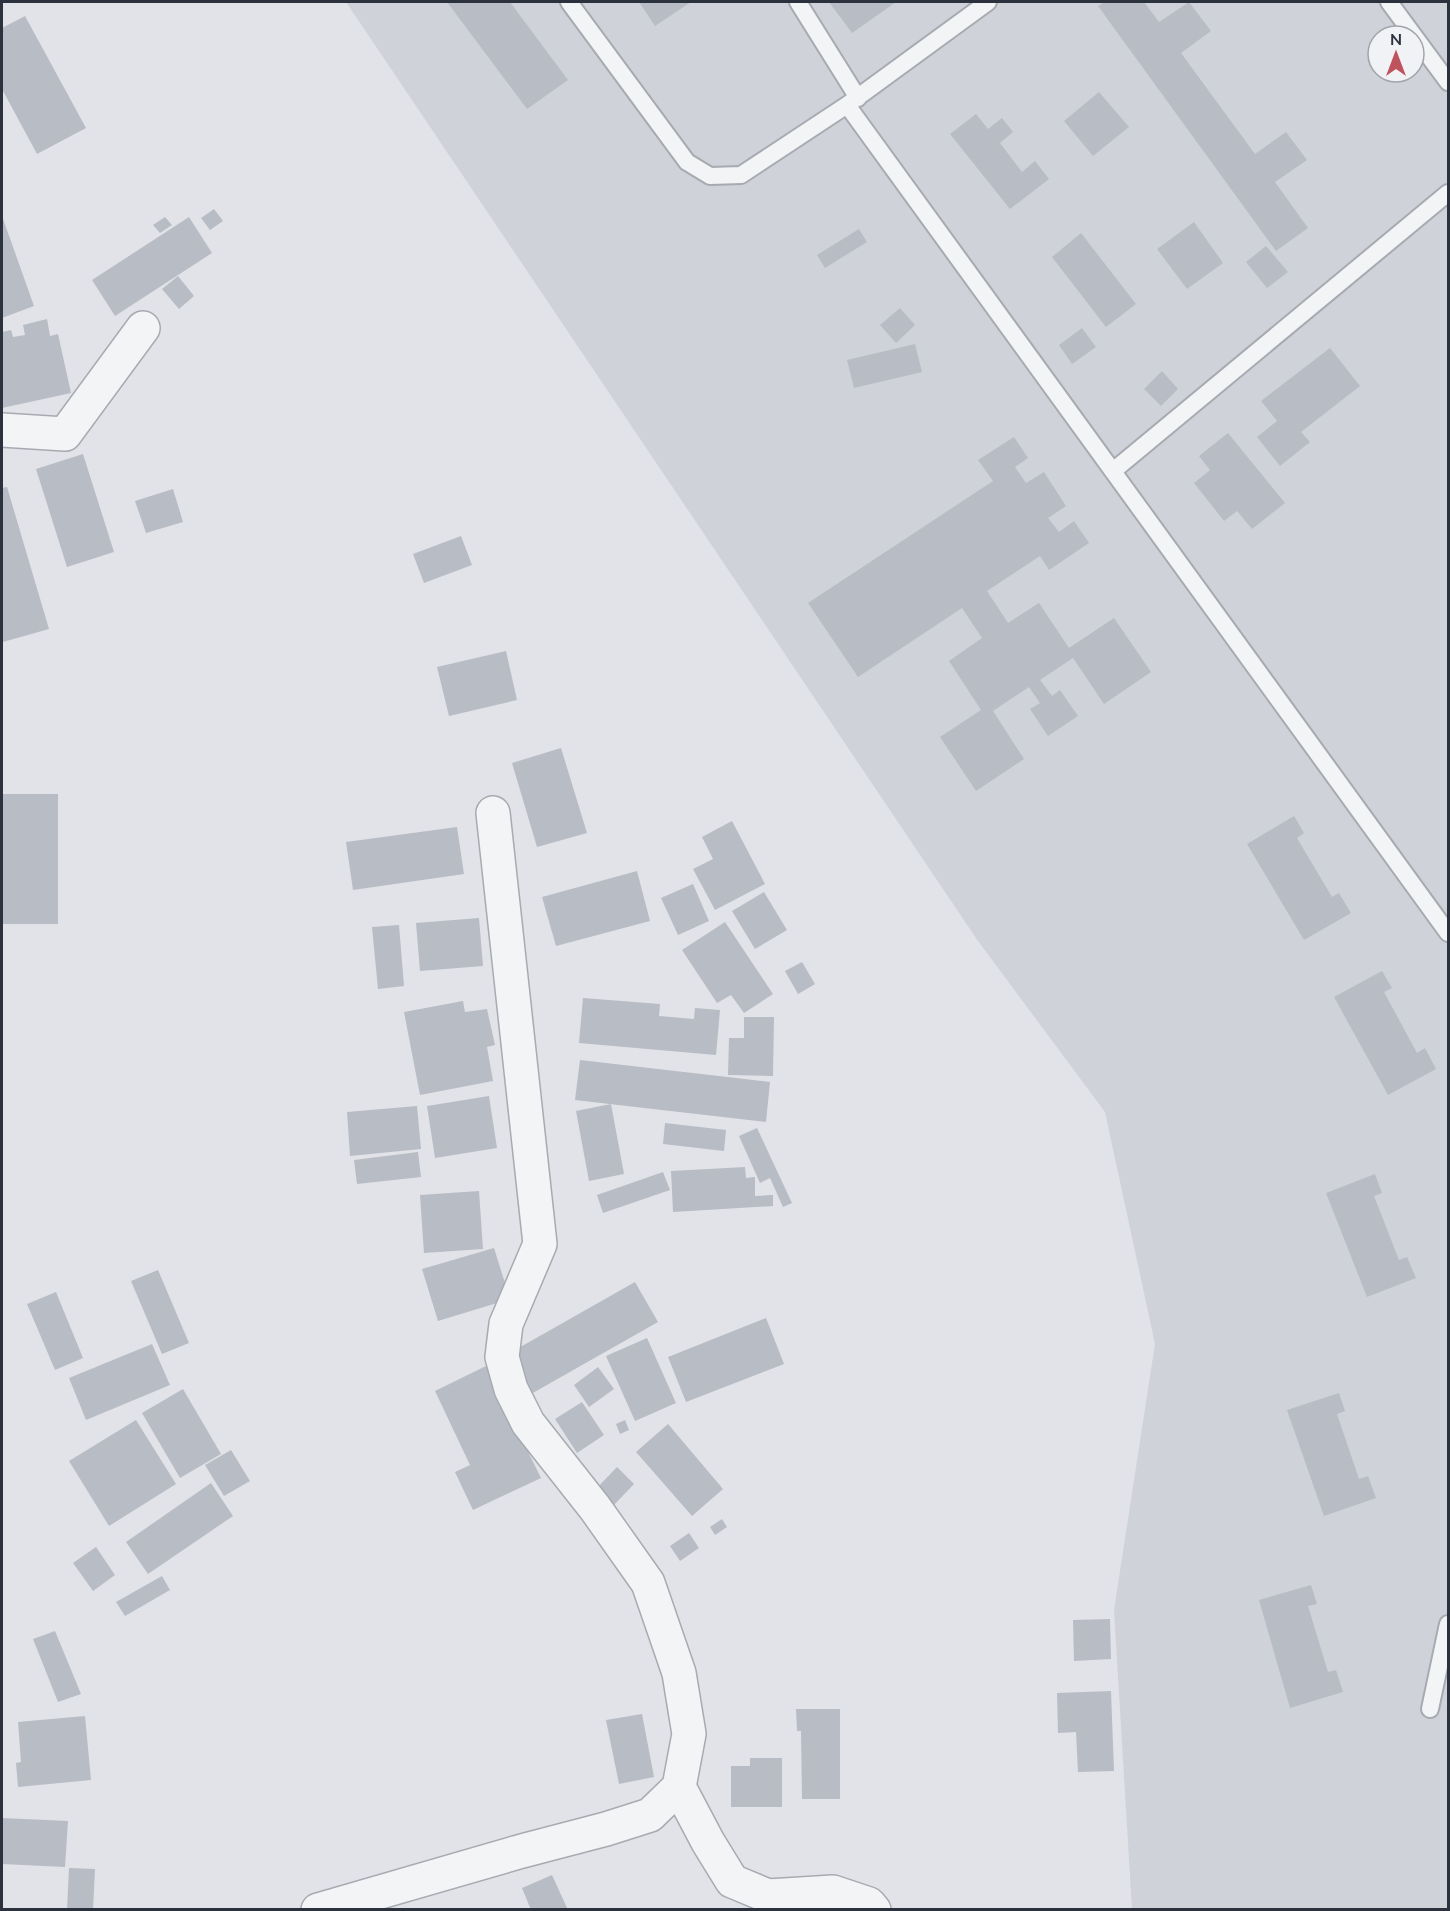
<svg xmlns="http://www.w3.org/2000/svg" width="1450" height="1911" font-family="Mulish,sans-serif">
<rect width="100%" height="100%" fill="#e1e3e8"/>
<path fill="#cfd2d9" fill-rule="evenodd" d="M346 2H1448V1909H1132L1114 1610 1155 1344 1105 1112 978 941ZM1378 36H1414V72H1378Z"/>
<path fill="#b8bcc4" d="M447 2H510L568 80 527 109Z
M639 2H691L655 26Z
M829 2H896L852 33Z
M1105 2H1144L1159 22 1189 2 1211 31 1181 53 1255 154 1286 132 1307 160 1275 182 1308 228 1276 251 1098 6Z
M25 16 86 128 37 154 2 89V28Z
M1099 92 1129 127 1093 156 1064 121Z
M976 114 988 129 1002 118 1013 132 1000 143 1022 172 1035 161 1049 179 1010 209 950 134Z
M214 209 223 221 210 230 201 218Z
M2 216 34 306 2 318Z
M165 217 172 225 160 233 153 225Z
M189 217 212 253 115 316 92 280Z
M1194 222 1223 263 1187 289 1157 249Z
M859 229 867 242 825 268 817 255Z
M1081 233 1136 304 1106 327 1052 257Z
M1266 246 1288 272 1267 288 1246 262Z
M178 276 194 296 179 309 162 289Z
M900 308 915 325 896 343 880 325Z
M47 319 50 336 58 334 71 393 2 408V332L11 330 13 337 25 335 23 325Z
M1082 328 1096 347 1072 364 1059 345Z
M915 344 922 372 854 388 847 360Z
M1330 348 1360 386 1301 432 1310 442 1280 466 1257 437 1277 421 1261 401Z
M1162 371 1178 389 1161 406 1144 389Z
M1228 433 1285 503 1252 529 1237 511 1224 521 1194 483 1210 470 1199 456Z
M1014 437 1028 458 1015 467 1026 483 1044 472 1066 506 1048 518 1059 532 1074 521 1089 543 1049 570 1040 556 987 591 1008 623 1039 603 1069 648 1114 618 1151 672 1104 704 1073 658 1040 680 1052 696 1060 690 1078 716 1048 736 1030 709 1040 703 1029 687 993 711 1024 759 976 791 940 737 981 710 949 661 982 638 962 608 858 677 808 603 993 481 978 460Z
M83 454 114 552 67 567 36 469Z
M7 487 49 629 3 642 2 488Z
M173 489 183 522 146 533 135 501Z
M461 536 472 565 424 583 413 554Z
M506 651 517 700 449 716 437 667Z
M561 748 587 833 537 847 512 763Z
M2 794H58V924H2Z
M1294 816 1304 833 1297 838 1332 897 1339 893 1351 913 1304 940 1247 844Z
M732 821 765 884 715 910 693 869 713 859 702 837Z
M457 827 464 874 353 890 346 842Z
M637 871 650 921 556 946 542 897Z
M693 884 709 921 678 935 661 898Z
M764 892 787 930 755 949 732 911Z
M479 918 483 966 420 971 416 923Z
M725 922 773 994 744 1013 731 995 717 1003 682 950Z
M399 925 404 986 378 989 372 927Z
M802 962 815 984 798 994 785 971Z
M1382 971 1392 988 1384 992 1417 1053 1425 1048 1436 1069 1388 1095 1334 997Z
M583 998 660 1004 659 1016 694 1019 695 1008 720 1010 716 1055 579 1043Z
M463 1001 465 1012 487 1009 495 1045 487 1047 493 1081 420 1095 404 1012Z
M744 1017H774L773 1076 728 1075 729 1038H744Z
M580 1060 770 1082 766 1122 575 1100Z
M489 1096 497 1148 435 1158 427 1106Z
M611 1104 624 1174 589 1181 576 1111Z
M417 1106 421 1149 350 1156 347 1112Z
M665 1123 726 1130 724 1151 663 1144Z
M757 1128 792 1203 783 1207 770 1178 760 1183 739 1136Z
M418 1152 421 1177 357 1184 354 1160Z
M745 1167 746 1178 755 1177V1196L773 1195V1206L673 1212 671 1171Z
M663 1172 670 1190 603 1213 597 1195Z
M1375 1174 1382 1193 1374 1196 1399 1260 1407 1257 1416 1278 1367 1297 1326 1193Z
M479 1191 483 1249 424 1253 420 1195Z
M494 1248 510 1299 438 1321 422 1269Z
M158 1270 189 1343 162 1354 131 1281Z
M635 1282 658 1322 531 1394 508 1354Z
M56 1292 83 1358 55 1370 27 1304Z
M766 1318 784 1364 686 1402 668 1357Z
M647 1338 676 1403 635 1421 606 1356Z
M152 1344 170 1385 86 1420 69 1378Z
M486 1366 541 1478 473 1510 455 1472 470 1465 435 1391Z
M598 1367 614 1389 589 1407 574 1385Z
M183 1389 221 1454 180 1478 142 1413Z
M1339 1393 1345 1411 1337 1414 1359 1479 1368 1476 1376 1498 1324 1516 1287 1410Z
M582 1402 604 1435 577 1453 555 1419Z
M136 1420 176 1484 109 1526 69 1461Z
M625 1420 629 1430 620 1434 616 1424Z
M668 1424 723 1489 692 1516 636 1452Z
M231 1450 250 1481 224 1496 205 1465Z
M617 1467 634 1484 612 1507 594 1491Z
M211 1483 233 1516 148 1574 126 1542Z
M722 1519 727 1527 715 1535 710 1527Z
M689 1533 699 1548 680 1561 670 1546Z
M96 1547 115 1575 93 1591 73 1563Z
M162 1576 170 1590 125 1616 116 1602Z
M1311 1585 1317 1604 1308 1606 1328 1672 1336 1670 1343 1692 1290 1708 1259 1600Z
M1110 1619 1111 1659 1074 1661 1073 1620Z
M55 1631 81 1694 58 1702 33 1639Z
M1111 1691 1114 1771 1078 1772 1076 1732 1058 1733 1057 1693Z
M796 1709H840V1799H802L801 1731H797Z
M642 1714 654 1777 619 1784 606 1720Z
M85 1716 91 1780 18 1787 16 1763 21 1762 18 1722Z
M750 1758H782V1807H731V1766H750Z
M2 1818 68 1821 65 1867 2 1864Z
M69 1868 95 1869 93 1910H67Z
M552 1875 568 1910H531L522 1888Z"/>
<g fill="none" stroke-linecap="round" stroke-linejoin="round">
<g stroke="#a7aab1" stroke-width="20">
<path id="lane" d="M569 2 687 162 710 176 741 175 847 105
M798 2 858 98
M988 2 847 105 1448 933
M1389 2 1448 82
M1113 471 1448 193
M1430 1709 1448 1624"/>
</g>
<g stroke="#a7aab1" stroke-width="36">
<path id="street" d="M2 430 65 434 143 328
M679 1787 708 1842 732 1881 768 1896 833 1892 869 1904 874 1910
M318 1910 522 1851 606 1829 650 1815 679 1787 689 1734 679 1673 648 1583 595 1508 528 1423 511 1389 502 1357 506 1324 540 1244 493 813"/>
</g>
<use href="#lane" stroke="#f3f4f6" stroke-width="16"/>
<use href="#street" stroke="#f3f4f6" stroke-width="33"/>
</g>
<rect width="1450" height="1911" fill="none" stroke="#2b313d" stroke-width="6"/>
<g transform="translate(1396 54)"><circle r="28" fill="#f0f2f5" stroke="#a1a5ab" stroke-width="1.5"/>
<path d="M0-4.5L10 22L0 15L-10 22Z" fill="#bf535d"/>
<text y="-9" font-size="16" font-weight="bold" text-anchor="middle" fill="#2b313d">N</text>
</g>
</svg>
